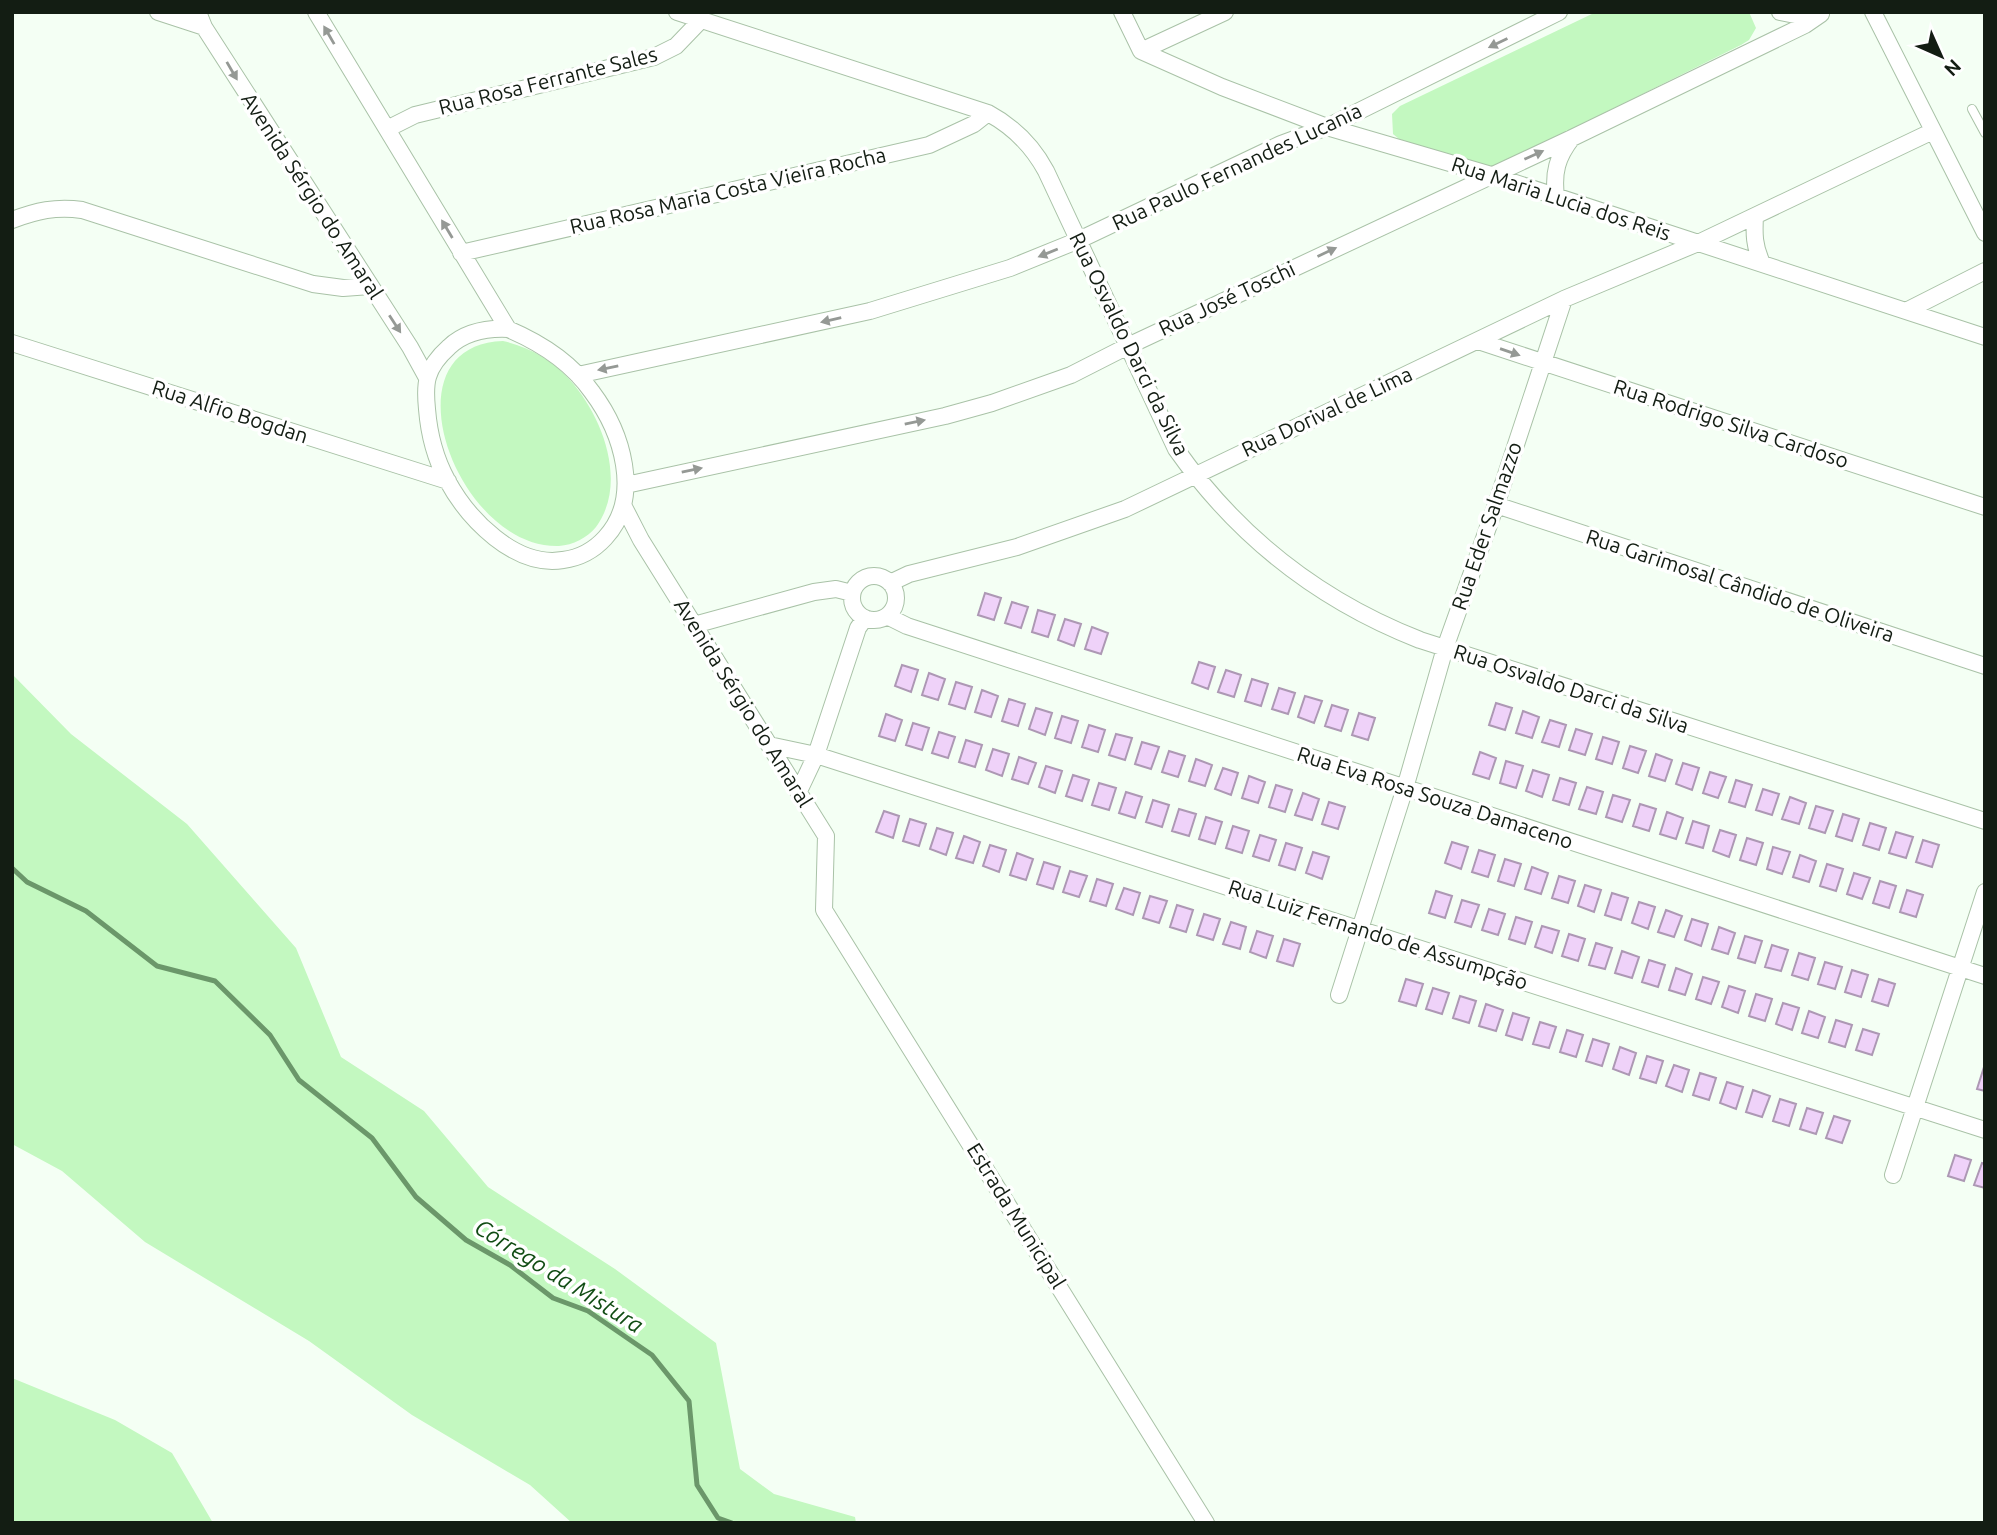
<svg xmlns="http://www.w3.org/2000/svg" width="1997" height="1535" font-family="Ubuntu,sans-serif">
<rect width="100%" height="100%" fill="#f4fff4"/>
<path fill="#c3f8c0" d="M1596 12H1749L1756 28 1749 40 1741 45 1491 169 1399 139 1393 134 1392 114 1400 106Z
M503 341C529 347 552 360 570 380 603 417 628 483 596 527 587 538 573 545 559 546 457 549 382 345 503 341Z
M12 674 71 734 187 824 296 948 341 1057 424 1111 488 1187 615 1269 716 1343 740 1469 774 1494 855 1517 856 1523H572L530 1485 412 1415 309 1341 145 1242 62 1171 12 1144Z
M12 1378 115 1420 172 1453 213 1523H12Z"/>
<g fill="none" stroke-linecap="round" stroke-linejoin="round">
<path stroke="#6b976a" stroke-width="5" d="M12 868 27 882 86 911 157 966 215 981 270 1035 299 1080 372 1138 416 1197 466 1240 510 1265 553 1298 588 1311 652 1355 689 1401 697 1485 718 1518 732 1523"/>
</g>
<path fill="#efd2f9" stroke="#ad98b4" stroke-width="2" d="M985 593 1001 598 994 620 978 615Z
M1012 602 1028 607 1021 628 1005 623Z
M1038 610 1055 615 1048 637 1032 632Z
M1065 619 1081 624 1074 646 1058 640Z
M1092 627 1108 633 1101 654 1085 649Z
M1199 662 1215 667 1208 689 1192 683Z
M902 665 918 670 911 692 895 686Z
M1226 670 1241 675 1234 697 1218 692Z
M929 673 945 679 938 700 922 695Z
M1252 679 1268 684 1261 706 1245 701Z
M956 682 972 687 965 709 949 704Z
M1279 688 1295 693 1288 714 1272 709Z
M982 690 998 696 991 717 975 712Z
M1305 696 1322 701 1314 723 1298 717Z
M1009 699 1025 704 1018 726 1002 721Z
M1496 703 1512 708 1505 730 1489 725Z
M1332 705 1348 710 1341 731 1325 726Z
M1036 708 1052 713 1045 735 1029 729Z
M1523 711 1539 717 1532 738 1516 733Z
M1359 713 1375 718 1368 740 1352 735Z
M886 714 902 720 895 741 879 736Z
M1062 716 1078 721 1071 743 1055 738Z
M1550 720 1566 725 1559 747 1542 742Z
M913 723 929 728 922 750 906 745Z
M1089 725 1105 730 1098 752 1082 747Z
M1576 729 1592 734 1585 755 1569 750Z
M939 732 955 737 948 758 932 753Z
M1116 734 1132 738 1125 760 1109 755Z
M1603 737 1619 742 1612 764 1596 759Z
M966 740 982 745 975 767 959 762Z
M1142 742 1159 747 1151 769 1135 764Z
M1630 746 1646 751 1638 773 1623 768Z
M993 749 1009 754 1002 776 986 770Z
M1169 751 1185 756 1178 777 1162 772Z
M1480 752 1496 758 1489 779 1473 774Z
M1656 754 1672 760 1665 781 1649 776Z
M1019 757 1036 763 1028 784 1012 779Z
M1196 759 1212 765 1205 786 1189 781Z
M1506 761 1523 766 1516 788 1500 783Z
M1683 763 1699 768 1692 790 1676 784Z
M1046 766 1062 771 1055 793 1039 787Z
M1223 768 1238 773 1231 795 1215 789Z
M1533 770 1549 775 1542 797 1526 791Z
M1710 772 1726 777 1718 798 1703 793Z
M1073 775 1089 780 1082 801 1066 796Z
M1249 776 1265 782 1258 803 1242 798Z
M1560 778 1576 783 1569 805 1553 800Z
M1736 780 1752 785 1745 807 1729 802Z
M1099 783 1116 788 1109 810 1092 805Z
M1276 785 1292 790 1285 812 1269 807Z
M1587 787 1603 792 1596 814 1579 809Z
M1763 789 1779 794 1772 815 1756 810Z
M1126 792 1142 797 1135 818 1119 813Z
M1303 793 1319 799 1312 820 1295 815Z
M1613 795 1630 800 1622 822 1606 817Z
M1790 797 1806 803 1799 824 1782 819Z
M1153 800 1169 805 1162 827 1146 822Z
M1329 802 1345 807 1338 829 1322 824Z
M1640 804 1656 809 1649 831 1633 826Z
M1816 806 1833 811 1825 833 1809 828Z
M1179 809 1196 814 1189 836 1172 831Z
M884 811 899 816 893 838 876 832Z
M1667 812 1683 818 1676 839 1660 834Z
M1843 814 1859 819 1852 841 1836 836Z
M1206 817 1222 822 1215 844 1199 839Z
M910 819 926 824 919 846 903 841Z
M1693 821 1709 826 1703 848 1686 843Z
M1870 823 1886 828 1879 850 1863 845Z
M1233 826 1249 831 1242 853 1226 848Z
M937 828 953 833 946 855 930 849Z
M1720 830 1736 835 1729 857 1713 851Z
M1896 832 1913 837 1906 858 1889 853Z
M1260 835 1276 840 1269 861 1253 856Z
M964 836 980 842 973 863 956 858Z
M1747 838 1763 843 1756 865 1740 860Z
M1923 840 1939 845 1932 867 1916 862Z
M1452 842 1468 847 1461 869 1445 863Z
M1286 843 1302 848 1295 870 1279 865Z
M990 845 1006 850 999 872 983 866Z
M1773 847 1790 852 1782 874 1767 869Z
M1479 850 1495 855 1488 877 1472 872Z
M1313 852 1329 857 1322 879 1306 873Z
M1017 853 1033 859 1026 880 1010 875Z
M1800 855 1816 861 1809 882 1793 877Z
M1505 859 1521 864 1514 886 1498 881Z
M1044 862 1060 867 1053 889 1037 884Z
M1827 864 1843 869 1836 891 1820 886Z
M1532 867 1548 873 1541 894 1525 889Z
M1070 871 1087 876 1079 897 1063 892Z
M1854 873 1870 878 1862 899 1847 894Z
M1559 876 1575 881 1568 903 1552 898Z
M1097 879 1113 884 1106 906 1090 901Z
M1880 881 1896 886 1889 908 1873 903Z
M1585 885 1601 890 1594 912 1578 906Z
M1124 888 1140 893 1133 915 1116 909Z
M1907 890 1923 895 1916 917 1900 912Z
M1436 891 1452 896 1445 918 1429 913Z
M1612 893 1628 898 1621 920 1605 915Z
M1150 896 1167 901 1159 923 1143 918Z
M1462 900 1479 905 1471 927 1455 922Z
M1639 902 1655 907 1648 929 1632 923Z
M1177 905 1193 910 1186 932 1170 927Z
M1489 909 1505 914 1498 935 1482 930Z
M1666 910 1682 916 1674 937 1658 932Z
M1204 914 1220 919 1213 940 1197 935Z
M1516 917 1532 922 1525 944 1509 939Z
M1692 919 1708 924 1701 946 1685 940Z
M1231 922 1246 927 1240 949 1223 944Z
M1542 926 1559 931 1552 953 1535 947Z
M1719 927 1735 933 1728 954 1712 949Z
M1257 931 1273 936 1266 958 1250 952Z
M1569 934 1585 939 1578 961 1562 956Z
M1745 936 1762 941 1755 963 1738 958Z
M1284 939 1300 944 1293 966 1277 961Z
M1596 943 1612 948 1605 969 1589 965Z
M1772 945 1788 950 1781 971 1765 967Z
M1622 951 1639 957 1632 978 1615 973Z
M1799 953 1815 958 1808 980 1792 975Z
M1649 960 1665 965 1658 987 1642 982Z
M1825 962 1842 967 1835 989 1818 984Z
M1676 968 1692 974 1685 995 1669 990Z
M1852 970 1868 975 1861 997 1845 992Z
M1703 977 1719 982 1711 1004 1696 999Z
M1406 979 1423 984 1416 1006 1399 1001Z
M1879 979 1895 984 1888 1006 1872 1001Z
M1729 986 1745 991 1738 1013 1722 1007Z
M1433 988 1449 993 1442 1014 1426 1009Z
M1756 994 1772 999 1765 1021 1749 1016Z
M1460 996 1476 1001 1469 1023 1453 1018Z
M1783 1003 1799 1008 1792 1030 1776 1024Z
M1486 1004 1503 1010 1496 1031 1479 1026Z
M1809 1011 1825 1017 1818 1038 1802 1033Z
M1513 1013 1529 1018 1522 1040 1506 1035Z
M1836 1020 1852 1025 1845 1047 1829 1042Z
M1540 1022 1556 1027 1549 1048 1533 1044Z
M1863 1029 1879 1034 1872 1055 1856 1050Z
M1567 1030 1583 1035 1576 1057 1560 1052Z
M1593 1039 1609 1044 1602 1066 1586 1061Z
M1620 1047 1636 1053 1629 1075 1613 1069Z
M1647 1056 1663 1061 1656 1083 1640 1078Z
M1674 1065 1689 1070 1682 1092 1666 1086Z
M1984 1067H1985V1091L1977 1089Z
M1700 1073 1716 1078 1709 1100 1693 1095Z
M1727 1082 1743 1087 1736 1109 1720 1103Z
M1753 1090 1770 1096 1762 1117 1746 1112Z
M1780 1099 1796 1104 1789 1126 1773 1121Z
M1807 1108 1823 1113 1816 1134 1800 1129Z
M1834 1116 1850 1121 1842 1143 1826 1138Z
M1955 1155 1971 1160 1964 1181 1948 1176Z
M1982 1163 1985 1164V1188L1974 1185Z"/>
<g fill="none" stroke-linecap="round" stroke-linejoin="round">
<g stroke="#a9c2a7" stroke-width="10">
<path id="service" d="M1972 109 1985 133"/>
</g>
<g stroke="#a9c2a7" stroke-width="18">
<path id="minor" d="M158 12 204 27
M198 12 204 27 410 347 427 378
M316 12 508 329
M677 12 988 113C1014 127 1032 145 1046 171L1176 449C1238 537 1320 601 1420 640L1985 821
M1122 12 1141 51
M1780 12 1805 17 1819 14
M1873 12 1985 233
M1141 51 1222 87 1327 127 1491 175 1985 337
M1141 51 1225 12
M387 129 415 115 654 57 676 46 701 20
M1556 196C1553 173 1557 157 1572 138
M1755 216C1754 234 1754 246 1762 263
M12 220C36 211 56 206 82 210L313 284 343 288 370 286
M461 253 929 145 974 124 988 113
M1908 310 1985 271
M508 329C541 343 571 362 592 392 622 432 643 497 605 538 594 550 579 558 563 560 515 568 468 519 447 480 435 458 429 434 427 409 426 399 425 387 428 377 431 366 440 355 449 347 465 332 486 328 508 329Z
M1478 341 1985 507
M12 343 448 481
M578 375 870 311 1010 268 1079 240 1281 144 1327 127 1559 12
M626 485 945 416 992 403 1071 375 1128 346 1572 138 1805 25 1821 14
M623 505 641 540 826 836 824 910 1206 1523
M1496 505 1985 666
M852 598a22 22 0 1 1 44 0a22 22 0 1 1-44 0Z
M890 583 909 574 1017 547 1125 509 1564 299 1698 243 1933 131
M887 616 907 626 1985 976
M694 625 814 592 836 589 852 593
M769 745 816 755 1985 1130
M799 791 816 755 858 628 865 618
M1339 995 1405 788 1445 648 1496 505 1564 299
M1893 1175 1985 892"/>
</g>
<use href="#service" stroke="#fff" stroke-width="8"/>
<use href="#minor" stroke="#fff" stroke-width="16"/>
</g>
<defs><path id="oneway-solid" d="M-6-.8H1V-3.2L6.5 0L1 3.2V.8H-6Z" transform="scale(1.75)"/></defs>
<g fill="#959995">
<use href="#oneway-solid" transform="translate(329 35) rotate(-120)"/>
<use href="#oneway-solid" transform="translate(1498 43) rotate(154)"/>
<use href="#oneway-solid" transform="translate(232 71) rotate(60)"/>
<use href="#oneway-solid" transform="translate(1534 155) rotate(-24)"/>
<use href="#oneway-solid" transform="translate(447 229) rotate(-121)"/>
<use href="#oneway-solid" transform="translate(1327 252) rotate(-25)"/>
<use href="#oneway-solid" transform="translate(1048 253) rotate(158)"/>
<use href="#oneway-solid" transform="translate(831 320) rotate(167)"/>
<use href="#oneway-solid" transform="translate(395 324) rotate(57)"/>
<use href="#oneway-solid" transform="translate(1510 352) rotate(19)"/>
<use href="#oneway-solid" transform="translate(608 368) rotate(168)"/>
<use href="#oneway-solid" transform="translate(915 422) rotate(-12)"/>
<use href="#oneway-solid" transform="translate(692 470) rotate(-12)"/>
</g>
<g text-anchor="middle" stroke-width="7" stroke-linejoin="round" paint-order="stroke">
<g font-size="21" fill="#131d13" stroke="#fff">
<text transform="translate(548 81) rotate(-14)" y="7">Rua Rosa Ferrante Sales</text>
<text transform="translate(1237 167) rotate(-25)" y="7">Rua Paulo Fernandes Lucania</text>
<text transform="translate(728 191) rotate(-13)" y="7">Rua Rosa Maria Costa Vieira Rocha</text>
<text transform="translate(312 196) rotate(57)" y="7">Avenida Sérgio do Amaral</text>
<text transform="translate(1561 199) rotate(18)" y="7">Rua Maria Lucia dos Reis</text>
<text transform="translate(1227 299) rotate(-25)" y="7">Rua José Toschi</text>
<text transform="translate(1129 344) rotate(64)" y="7">Rua Osvaldo Darci da Silva</text>
<text transform="translate(230 412) rotate(18)" y="7">Rua Alfio Bogdan</text>
<text transform="translate(1327 412) rotate(-25)" y="7">Rua Dorival de Lima</text>
<text transform="translate(1731 424) rotate(18)" y="7">Rua Rodrigo Silva Cardoso</text>
<text transform="translate(1487 526) rotate(-71)" y="7">Rua Eder Salmazzo</text>
<text transform="translate(1740 586) rotate(18)" y="7">Rua Garimosal Cândido de Oliveira</text>
<text transform="translate(1571 689) rotate(18)" y="7">Rua Osvaldo Darci da Silva</text>
<text transform="translate(743 703) rotate(58)" y="7">Avenida Sérgio do Amaral</text>
<text transform="translate(1435 798) rotate(18)" y="7">Rua Eva Rosa Souza Damaceno</text>
<text transform="translate(1378 935) rotate(18)" y="7">Rua Luiz Fernando de Assumpção</text>
<text transform="translate(1016 1216) rotate(58)" y="7">Estrada Municipal</text>
</g>
<g font-size="23" font-style="italic" fill="#104c13" stroke="#fff">
<text transform="translate(559 1276) rotate(32)" y="8">Córrego da Mistura</text>
</g>
</g>
<rect width="1997" height="1535" fill="none" stroke="#131d13" stroke-width="28"/>
<g transform="translate(1941 56) rotate(135)" stroke="#ffffff" stroke-width="5" paint-order="stroke">
<path d="M0-5L12 26L0 18L-12 26Z" fill="#131d13"/>
<text y="-10" font-size="19" font-weight="bold" text-anchor="middle" fill="#131d13">N</text>
</g>
</svg>
